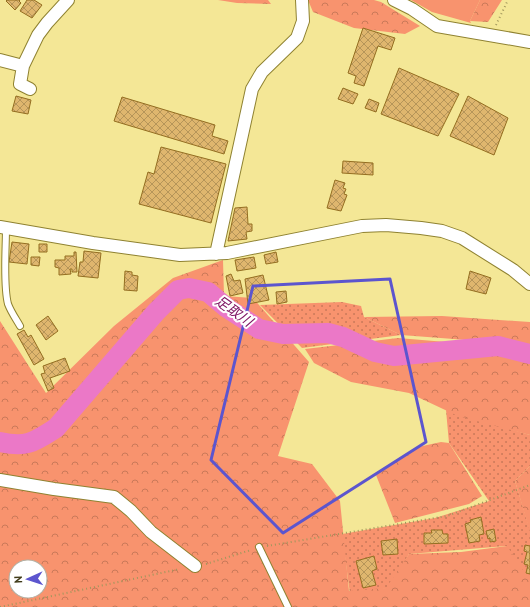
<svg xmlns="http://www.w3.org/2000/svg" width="530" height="607" font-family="'PT Sans','Noto Sans JP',sans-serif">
<defs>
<pattern id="grass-dots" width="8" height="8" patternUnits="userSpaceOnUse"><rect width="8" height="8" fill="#f8936e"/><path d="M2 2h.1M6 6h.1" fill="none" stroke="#ca7959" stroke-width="1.8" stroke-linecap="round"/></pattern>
<pattern id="forest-crowns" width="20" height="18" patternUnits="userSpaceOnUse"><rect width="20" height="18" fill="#f8936e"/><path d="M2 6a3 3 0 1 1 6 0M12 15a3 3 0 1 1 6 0" fill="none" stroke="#ca7959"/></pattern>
<pattern id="building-cross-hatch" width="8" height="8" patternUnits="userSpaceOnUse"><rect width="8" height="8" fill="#dfb66e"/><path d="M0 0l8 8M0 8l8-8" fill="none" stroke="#b69559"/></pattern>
</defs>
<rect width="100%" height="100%" fill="#f4e796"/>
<path fill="url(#grass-dots)" d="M342 302 361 306 364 317 401 335 302 348 260 305Z
M446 410 530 435V466L515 481 530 530V576L522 574 506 546 409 554 389 588 350 594 342 534 435 518 489 501 449 443Z"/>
<path fill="url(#forest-crowns)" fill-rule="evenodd" d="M218 0H268L271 4 237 3Z
M308 0H374L381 2 420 26 405 34 354 28 313 12Z
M480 0H502L488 22 470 21Z
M223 260 224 296 253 298 309 362 278 456 312 464 340 501 349 591 386 588 409 554 461 552 507 546 523 570 530 573V607H0V321L46 393 114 326 173 278ZM16 567H40V591H16Z
M442 316 530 322V353L493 342 401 335 364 317Z
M398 338 494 346 530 357V435L458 416 409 393 351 382 314 363 305 349Z
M441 442 449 443 482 496 469 504 395 523 376 475 418 447Z
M530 466V532L515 481Z"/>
<path fill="#f8936e" d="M411 0H480L470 21 471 23 432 12Z"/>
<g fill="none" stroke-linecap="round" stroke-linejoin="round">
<path stroke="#eb78c7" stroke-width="20" d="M0 442C27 448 34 442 56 428L156 312 178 290 189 288 208 292 227 308 259 329 283 334 328 333 343 337 375 352 394 356 498 346 530 354"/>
</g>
<path fill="url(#building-cross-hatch)" stroke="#946e21" d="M7 0H20L19 1 21 3 15 10 6 1Z
M27 0H34L42 5 32 18 20 11Z
M363 28 395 38 391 50 378 46 364 86 354 83 356 76 348 73Z
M399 68 459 94 438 136 381 114Z
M343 88 358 94 353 104 338 99Z
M16 96 31 100 28 114 12 111Z
M468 96 508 118 494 155 450 136Z
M122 97 215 125 212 136 228 141 224 154 114 121Z
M369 99 379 103 376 112 365 108Z
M161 147 226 164 211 223 139 204 148 172 154 174Z
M343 161 373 163V175L342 173Z
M335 180 345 183 343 188 346 189 344 194 347 195 341 211 327 208Z
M247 207 248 224H252V231L246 232 247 239 228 241 235 208Z
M12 242 29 244 27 264 9 262Z
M39 244H47V252H39Z
M84 251 101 253 98 278 78 276 80 262H83Z
M74 252H76L77 272H72V269H70L71 274 59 275V268L55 267V260H65V256H74Z
M276 252 278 262 266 264 264 255Z
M31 257H40L39 266 31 265Z
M254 257 256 268 237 271 235 260Z
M125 271 132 272V275L138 276 137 291 124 290Z
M470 271 491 278 486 294 466 289Z
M231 274 234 281 240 280 243 293 230 296 226 276Z
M263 275 269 300 248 304 245 279Z
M286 291 287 302 277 304 276 292Z
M48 316 58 331 46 340 36 325Z
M24 330 28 337 31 335 44 359 34 365 17 334Z
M65 358 70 371 50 378 54 388 48 391 41 374 45 373 43 366Z
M481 517 484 534 479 535 480 541 469 543 465 524 471 522 470 520Z
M494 529 496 541 490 542V538L488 539 486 531Z
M431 530H442L443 534H448V543L424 544V533H432Z
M397 539 398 554 383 555 381 541Z
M525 545 530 546V574L526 573 528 565 524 564 527 552 524 551Z
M374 556 377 569 372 571 376 585 363 588 356 561Z"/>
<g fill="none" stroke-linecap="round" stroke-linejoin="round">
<g stroke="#8f8231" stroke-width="8">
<path id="service" d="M6 228C6 249 3 285 8 304 11 312 16 319 20 326
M259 547 288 607"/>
</g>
<g stroke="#8f8231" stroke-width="14">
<path id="minor" d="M394 0 412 9 437 26 530 42
M0 60 23 66 38 35 47 23 68 0
M23 66 20 84 30 89
M0 227 93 243 180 255 227 253 362 226 386 225 421 228 442 231 462 238 513 270 530 284
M216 254 252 89 262 72 297 38 303 21 302 0
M0 480 54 489 114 497 131 511 151 532 195 566"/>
</g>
<path stroke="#a1975c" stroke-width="2" stroke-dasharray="1 3" stroke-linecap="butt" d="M496 25 508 0
M267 546 447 516 530 485
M206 564 251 550
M0 607 180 569"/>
<use href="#service" stroke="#fff" stroke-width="6"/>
<use href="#minor" stroke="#fff" stroke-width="12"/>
</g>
<path fill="none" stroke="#5c55ce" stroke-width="3" stroke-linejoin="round" d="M390 279 426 442 283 533 211 460 253 286Z"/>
<g text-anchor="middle" stroke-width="4" stroke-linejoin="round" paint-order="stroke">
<g font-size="14" font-style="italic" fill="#801966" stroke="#fff">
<text transform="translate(234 311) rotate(35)" y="5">足取川</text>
</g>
</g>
<g transform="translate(28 579) rotate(267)"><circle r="19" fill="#ffffff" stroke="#b2b0a3"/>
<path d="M0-3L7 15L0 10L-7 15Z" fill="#5c55ce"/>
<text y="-6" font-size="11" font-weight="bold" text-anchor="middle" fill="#3f3a18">N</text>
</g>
</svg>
